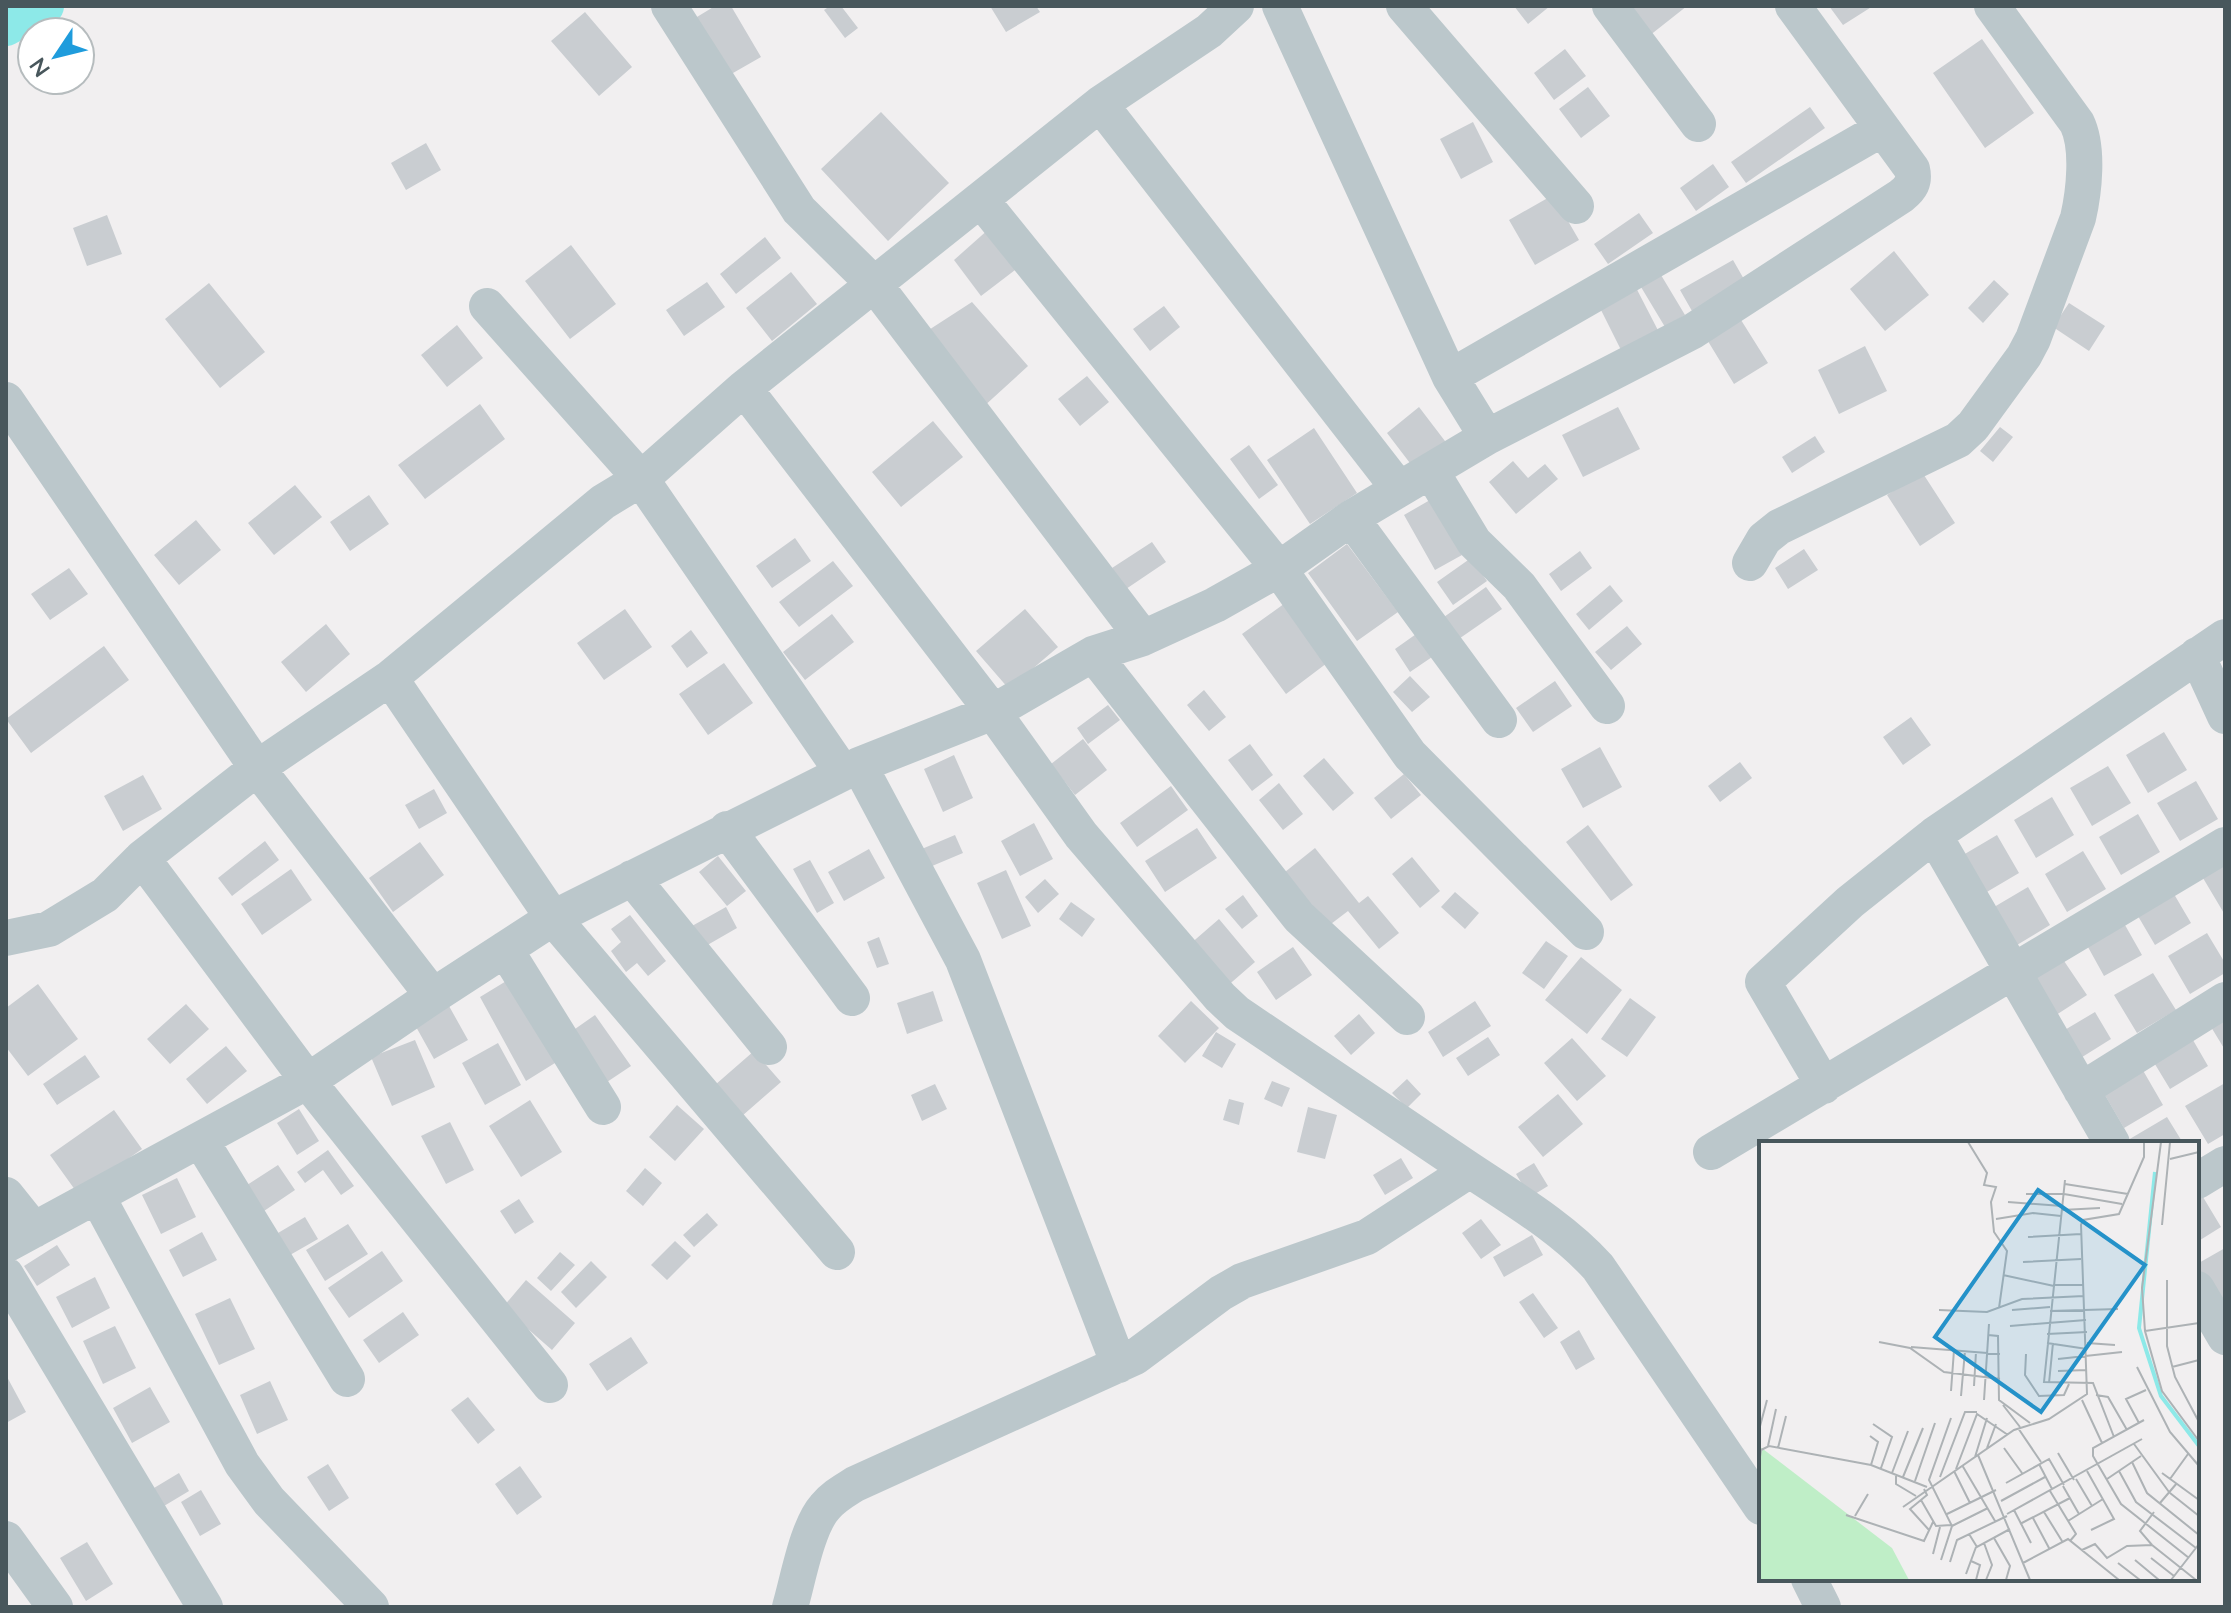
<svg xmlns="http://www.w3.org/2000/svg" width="2231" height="1613" font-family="Lato,sans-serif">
<rect width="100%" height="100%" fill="#f1eff0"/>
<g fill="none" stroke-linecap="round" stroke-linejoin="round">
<path stroke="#8de9e8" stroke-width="38" d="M6 27 45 6"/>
</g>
<path fill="#c9cdd1" d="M715 6H731L761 57 726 77 692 20Z
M830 6H841L858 28 845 38 824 10Z
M990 6H1036L1040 12 1006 32Z
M1514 6H1550L1528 24Z
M1626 6H1687L1649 36Z
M1829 6H1873L1843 25Z
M585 12 632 67 599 96 551 41Z
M1982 39 2034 113 1985 148 1933 73Z
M1565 49 1586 76 1554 100 1534 73Z
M1588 87 1610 116 1581 138 1559 109Z
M1810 107 1825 128 1746 183 1731 162Z
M881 112 949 183 888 241 821 169Z
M1473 122 1493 162 1461 179 1440 139Z
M426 143 441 170 406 190 391 163Z
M1713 164 1729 187 1696 211 1680 188Z
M1553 195 1579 240 1535 265 1509 220Z
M1639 213 1653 233 1608 264 1594 244Z
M107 215 122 254 87 266 73 228Z
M990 228 1019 267 981 296 954 260Z
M765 237 781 258 736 294 720 274Z
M571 245 616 304 570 339 525 281Z
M1894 251 1929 295 1885 331 1850 289Z
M1733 260 1749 288 1696 318 1680 290Z
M1658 270 1685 315 1665 327 1638 282Z
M791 272 817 304 772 341 746 308Z
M1631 278 1663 340 1625 358 1594 296Z
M1994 280 2009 294 1983 323 1968 308Z
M707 282 725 307 684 336 666 310Z
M209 283 265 352 220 388 165 319Z
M972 302 1028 366 982 408 921 335Z
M2069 303 2105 326 2089 351 2053 327Z
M1164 306 1180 327 1150 351 1133 329Z
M1736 312 1768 363 1734 384 1703 333Z
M457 325 483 358 447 387 421 355Z
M1865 346 1887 391 1839 414 1818 370Z
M1087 376 1109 402 1080 426 1058 399Z
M480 404 505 439 425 499 398 465Z
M1419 407 1448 445 1416 471 1387 433Z
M1618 407 1640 449 1583 477 1562 435Z
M933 421 963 457 901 507 872 472Z
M2000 427 2013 437 1993 462 1980 451Z
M1314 428 1357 493 1310 524 1267 460Z
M1815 436 1825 452 1792 473 1782 457Z
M1249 445 1278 485 1259 499 1230 459Z
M1513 461 1528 478 1545 464 1558 479 1516 514 1489 482Z
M1922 472 1955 523 1920 546 1887 495Z
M295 485 322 517 274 555 248 523Z
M369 495 389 524 350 551 330 522Z
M1430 500 1462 555 1435 570 1404 515Z
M196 520 221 550 179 585 154 555Z
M795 538 811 561 772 588 756 566Z
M1152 542 1166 562 1126 589 1112 568Z
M1347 544 1398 612 1357 641 1308 573Z
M1804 549 1818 570 1788 589 1775 568Z
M1580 551 1592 568 1561 591 1549 574Z
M1471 558 1487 581 1453 605 1437 582Z
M833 561 853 586 799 627 779 602Z
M69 568 88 594 50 620 31 594Z
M1610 585 1623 601 1589 630 1576 614Z
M1486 587 1502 609 1453 643 1437 622Z
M1288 601 1331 660 1286 694 1242 634Z
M625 609 652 647 604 680 577 643Z
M1025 609 1058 647 1009 689 976 651Z
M832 614 854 642 805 680 783 652Z
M326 624 350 654 306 692 281 662Z
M1627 626 1642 644 1611 670 1595 652Z
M691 630 708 653 687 668 671 646Z
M1419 632 1435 655 1410 672 1395 649Z
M104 646 129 680 31 753 6 719Z
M724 663 753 703 708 735 679 694Z
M1410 676 1430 697 1412 712 1393 692Z
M1555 681 1572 706 1533 732 1516 708Z
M1204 690 1226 717 1209 731 1187 705Z
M1108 705 1120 720 1088 744 1077 728Z
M1911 717 1931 745 1903 765 1883 737Z
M2164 732 2187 770 2148 793 2126 755Z
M1083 739 1107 770 1075 795 1051 764Z
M1250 744 1273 775 1252 791 1228 760Z
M1600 747 1622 787 1583 808 1561 769Z
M954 755 973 798 943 812 924 769Z
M1324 758 1354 793 1333 811 1303 776Z
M1740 762 1752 778 1720 802 1708 786Z
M2108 766 2131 803 2092 826 2070 788Z
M1404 774 1421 795 1391 819 1374 798Z
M143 775 162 809 123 831 104 796Z
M2196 781 2218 819 2180 841 2157 803Z
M1279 783 1303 814 1283 830 1259 800Z
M1171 786 1188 810 1137 847 1120 823Z
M434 789 447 813 419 829 405 805Z
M2052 797 2074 835 2036 858 2014 820Z
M2138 814 2160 852 2121 875 2099 837Z
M1034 823 1053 859 1020 876 1001 841Z
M1588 825 1633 885 1611 901 1566 842Z
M1197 828 1217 858 1165 892 1145 861Z
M955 835 963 853 925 869 917 851Z
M1997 835 2019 873 1980 896 1958 858Z
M265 841 279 860 232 896 218 878Z
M420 842 444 875 393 912 369 878Z
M1315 848 1359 903 1368 896 1399 933 1379 949 1348 911 1327 927 1285 872Z
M869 849 885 878 844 901 828 872Z
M2083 851 2106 889 2067 912 2045 874Z
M718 856 746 891 727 906 699 872Z
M1412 857 1440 891 1420 908 1392 874Z
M810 860 834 903 817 913 793 869Z
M2225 865V915L2203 878Z
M291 869 312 900 262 935 241 904Z
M1006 870 1031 926 1002 939 977 883Z
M1045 879 1059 894 1038 913 1025 897Z
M2028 887 2050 925 2012 948 1989 910Z
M2171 889 2191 923 2155 945 2135 911Z
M1455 892 1479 913 1465 929 1441 907Z
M1243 895 1258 916 1242 929 1225 909Z
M1071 902 1095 919 1082 937 1059 919Z
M726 907 737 928 704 947 692 926Z
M630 915 666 961 648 976 637 963 626 972 611 951 621 942 611 929Z
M2121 918 2142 955 2104 976 2083 938Z
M1219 919 1255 962 1225 988 1189 945Z
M2207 933 2225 963V973L2190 994 2168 956Z
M879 937 889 964 877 968 867 942Z
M1546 941 1568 956 1544 989 1522 973Z
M1293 947 1312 975 1276 1000 1257 972Z
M1581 957 1622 990 1587 1034 1545 1000Z
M2062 958 2087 995 2053 1017 2029 980Z
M2153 973 2176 1010 2137 1033 2114 995Z
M516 975 563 1058 526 1081 480 997Z
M38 984 78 1039 28 1076 6 1047V1008Z
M933 991 943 1021 907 1034 897 1003Z
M1630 998 1656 1017 1627 1057 1601 1039Z
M2225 998V1050L2202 1012Z
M1191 1001 1219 1028 1185 1063 1158 1036Z
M1475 1001 1491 1026 1443 1057 1428 1032Z
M186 1004 209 1029 170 1064 147 1039Z
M449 1006 468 1040 434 1059 415 1025Z
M2095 1012 2111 1039 2079 1059 2063 1031Z
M1359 1014 1375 1033 1351 1055 1334 1036Z
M595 1015 631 1066 601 1086 565 1036Z
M2186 1028 2208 1066 2170 1089 2147 1051Z
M1216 1032 1236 1044 1222 1068 1202 1056Z
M1488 1037 1500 1055 1468 1076 1456 1058Z
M1572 1038 1606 1076 1577 1101 1544 1063Z
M415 1040 435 1087 392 1106 371 1057Z
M498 1043 521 1085 485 1105 462 1063Z
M226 1046 247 1071 207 1104 186 1079Z
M754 1051 781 1082 742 1116 715 1085Z
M85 1055 100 1077 57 1105 43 1084Z
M2141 1067 2163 1105 2124 1128 2102 1090Z
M1407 1079 1421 1094 1407 1108 1392 1093Z
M1272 1081 1290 1088 1282 1107 1264 1099Z
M2225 1083V1134L2208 1144 2185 1106Z
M935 1084 947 1109 922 1121 911 1095Z
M1558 1094 1583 1124 1543 1157 1518 1127Z
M1229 1099 1244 1103 1239 1125 1223 1120Z
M530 1100 562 1152 521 1177 489 1126Z
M677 1105 704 1129 675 1161 649 1137Z
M1308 1107 1337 1115 1325 1159 1297 1152Z
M299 1109 319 1141 297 1155 277 1123Z
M114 1110 142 1149 78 1194 50 1155Z
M2167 1117 2183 1143H2130L2128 1140Z
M450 1122 474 1170 446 1184 421 1136Z
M328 1150 354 1186 341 1195 323 1170 305 1183 297 1172Z
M1401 1158 1413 1178 1385 1195 1373 1175Z
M1534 1163 1548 1186 1530 1197 1516 1174Z
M278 1165 295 1190 264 1211 247 1185Z
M645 1168 662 1183 643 1206 626 1191Z
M177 1178 196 1217 161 1234 142 1195Z
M2197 1187 2221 1227 2197 1242Z
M519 1199 534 1222 515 1234 500 1211Z
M707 1213 718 1225 694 1247 683 1235Z
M305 1217 318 1239 290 1255 278 1233Z
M1481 1219 1501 1245 1481 1259 1462 1233Z
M348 1224 368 1254 325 1281 306 1250Z
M202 1232 217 1260 183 1277 169 1250Z
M1532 1235 1543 1255 1504 1277 1493 1257Z
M675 1241 691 1256 667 1280 651 1265Z
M57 1245 70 1265 37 1286 24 1266Z
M2225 1248V1299L2215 1305 2197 1275V1264Z
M382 1251 403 1281 349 1318 328 1288Z
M560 1252 575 1265 551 1291 537 1278Z
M591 1261 607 1277 576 1308 561 1292Z
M95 1277 110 1308 72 1328 56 1297Z
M526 1280 575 1323 552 1350 503 1307Z
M1533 1293 1558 1328 1544 1338 1519 1302Z
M230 1298 255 1349 219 1365 195 1314Z
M403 1312 419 1335 379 1363 363 1340Z
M115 1326 136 1368 103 1384 83 1341Z
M1579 1330 1595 1359 1576 1370 1560 1342Z
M631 1337 648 1363 607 1391 589 1364Z
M6 1375 26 1412 6 1423Z
M270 1381 288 1420 257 1434 240 1395Z
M150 1387 170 1422 132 1443 113 1408Z
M468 1397 495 1430 478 1444 451 1410Z
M328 1464 349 1498 329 1511 307 1477Z
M520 1466 542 1497 517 1515 495 1484Z
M179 1473 189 1491 164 1506 154 1488Z
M201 1490 221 1524 200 1536 181 1502Z
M87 1542 113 1584 86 1601 60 1558Z"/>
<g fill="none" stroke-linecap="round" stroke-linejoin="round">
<path stroke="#bbc7cb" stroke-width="36" d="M669 6 799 210 875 285 1143 638
M1280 6 1450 377 1487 437
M1404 6 1576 206
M1610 6 1698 124
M1100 104 1399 489
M981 200 1279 569 1410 755 1586 932
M487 306 641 479 843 773
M1450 377 1882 129
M744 388 993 712 1081 835 1220 997 1237 1013C1312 1063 1386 1114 1461 1164 1508 1196 1560 1225 1598 1267L1761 1507
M6 400 257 768 433 996
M1431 471 1474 542 1519 586 1607 706
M1351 518 1499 720
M1750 563 1764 539 1779 527 1958 440 1973 426 2024 356 2033 339 2078 218C2084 192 2089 148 2077 123L1992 6
M1093 654 1299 917 1407 1017
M2197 655 2225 716
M390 678 553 918 837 1252
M859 765 963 960 1119 1365
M727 829 852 998
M1934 835 2112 1143
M142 858 317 1093 550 1385
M632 878 769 1047
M6 938 49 929 105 895 142 858 257 768 390 678 603 502 641 479 744 388 1100 104 1209 31 1236 6
M505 949 603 1107
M1824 1086 1763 982 1850 902 1934 835 2225 637
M2081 1090 2225 1000
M201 1141 347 1379
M1711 1152 2225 845
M2197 1181 2225 1164
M6 1195 34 1230
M97 1196 242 1464 269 1501 371 1607
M6 1245 308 1081 433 996 553 918 859 765 993 712 1093 654 1143 638 1215 605 1279 569 1351 518 1487 437 1693 331 1901 196C1911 188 1915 182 1912 169L1793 6
M6 1275 205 1607
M2197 1289 2225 1337
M6 1539 55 1607
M1809 1579 1823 1607
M790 1607C798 1580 807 1527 825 1507 833 1497 844 1491 855 1484L1135 1357 1221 1293 1242 1281 1367 1237 1470 1170"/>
</g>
<g transform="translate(1759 1141)">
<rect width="440" height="440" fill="#f1eff0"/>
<path d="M0 305 133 407 150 439H0Z" fill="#bfeec7"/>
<path fill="none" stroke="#8de9e8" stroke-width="4" d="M396 31 380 187 402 255 440 305"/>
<path fill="none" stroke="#adb2b5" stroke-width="2" d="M209 1 228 32 225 44 237 46 232 61 235 91 248 110 240 167M402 1 383 147 386 190 403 250 440 300M411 18 440 11M306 39 285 241 334 242 355 296M306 43 369 53M267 53H305L363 63M249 61 303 65M303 69 341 67M237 78 274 72 302 75M403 84 411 1M269 96 322 93M264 121 322 118M244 134 295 145M408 139V205L416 236 440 281M295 144H324M180 169 228 171 263 158 325 155M253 169 291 166M291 170 359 168M251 185 327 179M386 190 440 182M288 193 328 191M229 194 239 195 240 259 271 282M120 201 151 207 185 231 241 238M288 202 328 208M328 202 356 204M152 206 241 213M267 213 266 234 280 255 305 254 310 243M299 218 363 211M378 226 411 291 440 325M413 226 440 219M299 230 328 229M290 242 294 202M215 245 217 211M192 250 195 209M337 254 349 256 368 289M202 255 206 210M225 259 230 183M323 259 343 302M244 264 261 286M385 279 334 307V315L362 363 430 417M380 282 367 258 387 249M114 283 133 296 122 327M259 287 282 321M0 289 8 259M111 295 119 301 112 324M375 303 410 351M9 305 17 268M19 307 27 275M228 307 237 283M245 307 263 332M299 312 315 339M219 314 271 439M216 316 228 277M373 321 388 352 440 394M0 322 2 309 10 305 112 324 168 346M280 323 293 348M203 324 236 380M197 328 218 273 249 294M195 330 211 362M328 330 355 378 332 389M360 330 377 361 437 407M133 332 149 290M403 332 440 359M137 334V343L157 355M144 336 164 287M181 336 206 271H218M317 338 333 365M348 338 382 315M411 338 429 313M156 340 176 282M247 342 290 318 305 344M304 345 320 373M165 348 168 354 151 368 170 389M291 350 317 393 311 400M411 352 440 375M162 359 177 385 192 384M242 360 286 336M401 362 418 342M144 366 255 289 290 278 328 253 322 84 324 79 360 73 385 16V1M255 369 272 402M285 371 303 400M188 373 237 349M248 373 383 298M87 374 165 400 174 381M96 375 109 353M274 377 290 407M309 380 344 358M261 383 311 357M193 385 229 367M210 393 218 406 251 388M235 397 251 425 247 439M225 402 233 424 227 439M393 404 381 390 395 371M323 409 336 403 348 417 368 405 393 404 437 439M174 413 181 386M392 417 415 435M182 419 193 385 170 339 192 277M376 419 400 439M212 420 221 424 217 439M191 421 198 399 248 375M264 422 309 398 360 439M359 422 381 439M207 433 217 406M412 439 440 403"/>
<path fill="#2592c9" fill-opacity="0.15" stroke="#2592c9" stroke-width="4" d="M279 49 386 124 282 271 176 196Z"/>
<rect width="440" height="440" fill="none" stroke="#48575c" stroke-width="4"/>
</g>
<rect width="2231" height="1613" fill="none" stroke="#48575c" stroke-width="16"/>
<g transform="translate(56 56) rotate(235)"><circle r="38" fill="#ffffff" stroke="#b6bcbe" stroke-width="2"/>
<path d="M0-6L14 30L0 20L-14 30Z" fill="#1f9cdc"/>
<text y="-12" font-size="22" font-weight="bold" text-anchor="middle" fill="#48575c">N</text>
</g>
</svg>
